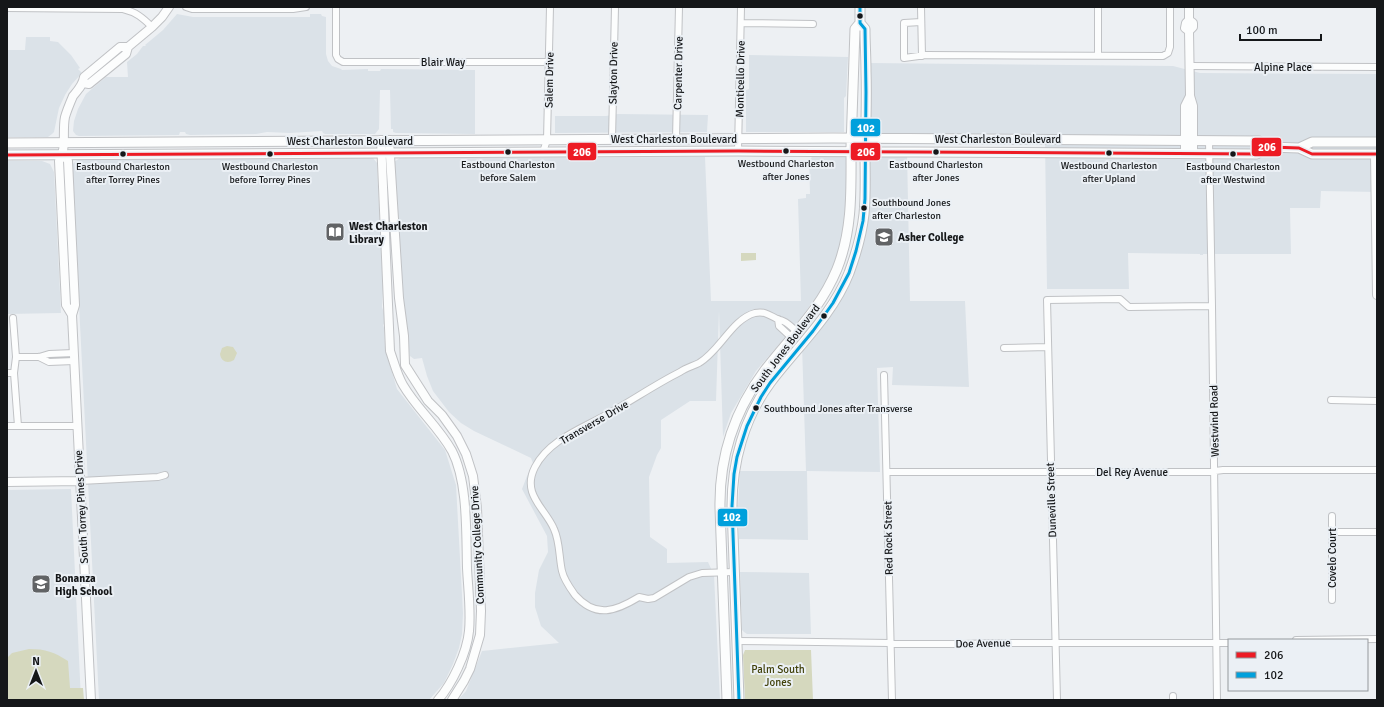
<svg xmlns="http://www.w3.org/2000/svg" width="1384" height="707" font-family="Signika,sans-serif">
<rect width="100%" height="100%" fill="#edf0f3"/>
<path fill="#dbe2e8" d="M177 14 193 17H310V14H321L322 16 326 17V54L328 61 332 66 341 69 342 70 368 69V71H380L381 69 475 70V134L396 133 393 132V129H391L390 90H380L379 129 375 134H325L323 133 322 131 290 133 267 132 256 134 190 135 186 134 185 132H180L179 135 79 136 76 135 73 131 74 121 78 109 86 94 94 87 106 77H128L127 62 137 54 143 46H146L145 45 163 30Z
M26 37H50V41L58 42 71 55 80 68 78 69 82 73 72 84 65 95 59 108 54 132 52 134 48 137H7V50H25Z
M749 55 848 57 846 96 844 98V132H746V90L749 89Z
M869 63 1173 66 1200 73 1377 74V192L1321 191 1320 208H1290L1291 254H1203V255H1200V254L1128 253 1129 289H1047L1045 139 866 138Z
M618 114 708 115 707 132 555 133V116H606Z
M817 152H851L845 244 821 301H813L802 317 756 371 731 413 723 437 719 311 716 401H690L661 420V448L657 455 649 477 650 537 667 549V563L708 562 714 575 720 700H458L466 691 482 651 559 643 541 626 535 607V593L539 570 548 552 547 536 522 489 527 476 534 466 531 458 474 431 461 423 449 412 433 391 427 376 422 358 414 359 410 356 403 308 394 162 400 158 705 157 711 301H801L798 199 806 198V194H810L809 160Z
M865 152H907L910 301H965L969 387 892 385 893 367 877 368 880 472 807 471 808 540 739 539 738 507 740 471H806L802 345 829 310 856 249Z
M373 158 377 163V167L383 287 382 307 384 313V324L383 325 384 328 385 348 397 389 445 450 456 485 463 613 462 634 459 648 453 664 444 683 429 700H99L72 166 73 164 77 160Z
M7 161H42L50 164 54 172 61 313 7 314Z
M71 489 81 700H7V490Z
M740 572 809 573 811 634H747L744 632 742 630Z"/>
<path fill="#d5d8be" d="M741 253H756V260L741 261Z
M227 346 233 347 237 353 234 360C228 364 221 362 220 354L222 348Z
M29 649C46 649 54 652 68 661L70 688H83L84 700H7V658L12 653Z
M745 650H811L813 700H745L743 655Z"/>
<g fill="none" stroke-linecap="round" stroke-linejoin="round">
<g stroke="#c0c2c5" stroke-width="8">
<path id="street" d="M186 7 192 9H293L306 7
M336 7V55L338 59 343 62H549
M921 7 922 56
M7 8 123 9C136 12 143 18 152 27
M921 22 904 23V58L926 55 1163 56 1168 53 1170 47V7
M741 23 813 24
M1098 56V7
M1190 66 1377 67
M612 139 615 7
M676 139 679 7
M1209 141 1212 306 1217 700
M738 151 741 7
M543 152 547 140 550 7
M778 319 779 326 792 338
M1004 348 1048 347
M16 357H39L49 354 74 353
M39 357 49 362 74 361
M7 373H14L16 357 13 318
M14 373 18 426
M884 375 892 700
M1331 400 1377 401
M7 426H77
M887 472H1207L1223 470H1377
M80 481 158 477 165 475
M1332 516V600
M1332 532H1377
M734 572 702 573 689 577 654 598 648 599 639 597C616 611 596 619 575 595 570 588 564 580 562 571 559 558 560 542 554 529 545 508 521 494 535 467 548 441 580 429 604 416 630 402 654 385 680 372 686 368 693 366 699 363 720 351 732 319 755 313 765 311 769 315 777 319 781 321 780 319 783 321 788 323 793 328 797 332
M1296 640 1377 639
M736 641 963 644 993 643H1229
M1173 696V700
M1057 700 1047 300 1120 299 1129 307 1212 306"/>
</g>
<g stroke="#c0c2c5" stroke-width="10">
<path id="secondary" d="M1189 7V20L1186 23 1185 28 1189 31
M1189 20 1193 23V27L1189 31 1190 96 1193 106V153
M83 83 89 84 126 54 128 47 152 27 162 17 169 7
M381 140 390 351C394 362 397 375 403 385 417 409 438 426 452 451 468 482 466 533 467 568 468 588 471 611 469 631 467 653 452 684 438 700
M389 140 399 298 404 336 405 365 428 401 442 415 457 436 466 454 473 476 477 508 481 611 480 635 470 669 464 681 452 700
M1185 153V106L1190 96
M63 154 68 161 75 305 72 315 91 700
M1375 154 1377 295
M72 315 66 305 59 161C67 149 62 132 65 117 67 110 70 103 73 96 78 90 83 85 84 77L120 47H128
M7 482 80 481"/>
</g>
<g stroke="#c0c2c5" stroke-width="11">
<path id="primary" d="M7 143 833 138 1259 141 1266 147
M1299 148 1312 142H1377
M7 155 738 151 1257 154 1266 147 1299 148 1312 154H1377
M727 700 720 508C719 457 735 410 765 370 792 335 820 310 837 269 853 229 851 188 851 147 852 107 854 68 855 29L860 23
M739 700 732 506C732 463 744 418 770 383 797 347 832 316 849 273 856 254 862 233 864 214 866 194 865 173 865 153 866 126 867 99 866 71 866 57 865 43 865 29L860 23V7"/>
</g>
<use href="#street" stroke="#fcfdfd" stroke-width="6"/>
<use href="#secondary" stroke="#fcfdfd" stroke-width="8"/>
<use href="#primary" stroke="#fcfdfd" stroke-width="9"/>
<g stroke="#ebf0f5" stroke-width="6">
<path id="bus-1" d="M7 155 738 151 1257 154 1266 147 1299 148 1312 154H1377"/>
</g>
<g stroke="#ebf0f5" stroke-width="6">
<path id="bus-2" d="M739 700 732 506 734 474 737 457 747 426 761 397 770 383 813 331 833 303 849 273 856 251 863 221 865 199 866 92 865 29 860 23V7"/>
</g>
<use href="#bus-1" stroke="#ed1b24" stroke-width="3"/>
<use href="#bus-2" stroke="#00a0dc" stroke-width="3"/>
</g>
<defs>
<g id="library-square" transform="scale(1)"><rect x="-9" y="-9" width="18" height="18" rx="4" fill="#616365" stroke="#ebf0f5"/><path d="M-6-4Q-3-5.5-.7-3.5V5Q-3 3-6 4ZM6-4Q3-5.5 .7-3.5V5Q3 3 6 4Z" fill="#fff"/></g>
<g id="university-square" transform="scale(1)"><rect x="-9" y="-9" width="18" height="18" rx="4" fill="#616365" stroke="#ebf0f5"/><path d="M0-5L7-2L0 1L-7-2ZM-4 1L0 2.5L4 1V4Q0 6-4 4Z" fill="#fff"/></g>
<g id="school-square" transform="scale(1)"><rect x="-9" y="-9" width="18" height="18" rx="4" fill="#616365" stroke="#ebf0f5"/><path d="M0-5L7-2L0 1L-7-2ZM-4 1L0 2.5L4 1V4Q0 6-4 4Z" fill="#fff"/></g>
</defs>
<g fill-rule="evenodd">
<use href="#library-square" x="335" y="232"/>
<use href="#university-square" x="884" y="237"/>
<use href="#school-square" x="41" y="584"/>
</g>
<g fill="#151719" stroke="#ebf0f5" stroke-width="1.5">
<circle cx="860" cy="16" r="3.5"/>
<circle cx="786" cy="151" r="3.5"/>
<circle cx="508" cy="152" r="3.5"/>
<circle cx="936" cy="152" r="3.5"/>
<circle cx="1109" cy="153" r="3.5"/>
<circle cx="123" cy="154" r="3.5"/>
<circle cx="270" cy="154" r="3.5"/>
<circle cx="1233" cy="154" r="3.5"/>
<circle cx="864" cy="208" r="3.5"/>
<circle cx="824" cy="316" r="3.5"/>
<circle cx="756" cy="408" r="3.5"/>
</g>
<g text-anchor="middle" stroke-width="4" stroke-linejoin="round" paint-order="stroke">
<g font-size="10" fill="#151719" stroke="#ebf0f5">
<text x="786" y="167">Westbound Charleston<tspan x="786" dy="13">after Jones</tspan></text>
<text x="508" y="168">Eastbound Charleston<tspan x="508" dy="13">before Salem</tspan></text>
<text x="936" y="168">Eastbound Charleston<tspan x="936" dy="13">after Jones</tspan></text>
<text x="1109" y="169">Westbound Charleston<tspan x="1109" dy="13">after Upland</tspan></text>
<text x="123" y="170">Eastbound Charleston<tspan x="123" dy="13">after Torrey Pines</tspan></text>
<text x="270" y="170">Westbound Charleston<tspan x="270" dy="13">before Torrey Pines</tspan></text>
<text x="1233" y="170">Eastbound Charleston<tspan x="1233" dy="13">after Westwind</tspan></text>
<text x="872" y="206" text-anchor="start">Southbound Jones<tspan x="872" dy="13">after Charleston</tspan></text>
<text x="764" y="412" text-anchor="start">Southbound Jones after Transverse</text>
</g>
<g font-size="11" fill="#151719" stroke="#ebf0f5">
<text x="443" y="66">Blair Way</text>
<text x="1283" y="71">Alpine Place</text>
<text transform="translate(613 73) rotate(-89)" y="4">Slayton Drive</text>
<text transform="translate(678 73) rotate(-89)" y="4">Carpenter Drive</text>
<text transform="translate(740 79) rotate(-89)" y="4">Monticello Drive</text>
<text transform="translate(549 80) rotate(-89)" y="4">Salem Drive</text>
<text x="674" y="143">West Charleston Boulevard</text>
<text x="998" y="143">West Charleston Boulevard</text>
<text x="350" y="145">West Charleston Boulevard</text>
<text transform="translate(785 348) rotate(-53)" y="4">South Jones Boulevard</text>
<text transform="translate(1214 421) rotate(-91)" y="4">Westwind Road</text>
<text transform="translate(594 422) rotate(-30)" y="4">Transverse Drive</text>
<text x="1132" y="476">Del Rey Avenue</text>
<text transform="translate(1051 500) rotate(-92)" y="4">Duneville Street</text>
<text transform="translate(81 507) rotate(-93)" y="4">South Torrey Pines Drive</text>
<text transform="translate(888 538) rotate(-91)" y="4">Red Rock Street</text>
<text transform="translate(477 545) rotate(-93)" y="4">Community College Drive</text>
<text transform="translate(1332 558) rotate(-90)" y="4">Covelo Court</text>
<text transform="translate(983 643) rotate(-1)" y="4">Doe Avenue</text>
</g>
<g font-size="11" font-weight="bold" fill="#151719" stroke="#ebf0f5" text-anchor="start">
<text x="349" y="230">West Charleston<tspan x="349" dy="13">Library</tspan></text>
<text x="898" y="241">Asher College</text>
<text x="55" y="582">Bonanza<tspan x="55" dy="13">High School</tspan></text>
</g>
<g font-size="11" fill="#41410a" stroke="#ebf0f5">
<text x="778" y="673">Palm South<tspan x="778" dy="13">Jones</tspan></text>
</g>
</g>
<g stroke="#ebf0f5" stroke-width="1.5">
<rect x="850" y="118" width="31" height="19" rx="4" fill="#00a0dc"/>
<rect x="1251" y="137" width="31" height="20" rx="4" fill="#ed1b24"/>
<rect x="850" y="142" width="31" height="19" rx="4" fill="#ed1b24"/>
<rect x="567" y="142" width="30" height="19" rx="4" fill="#ed1b24"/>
<rect x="717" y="508" width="31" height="19" rx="4" fill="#00a0dc"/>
</g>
<g font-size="11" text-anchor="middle" font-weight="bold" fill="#fff">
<text x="866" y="132">102</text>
<text x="1267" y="151">206</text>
<text x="866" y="156">206</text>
<text x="582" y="156">206</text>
<text x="732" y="521">102</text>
</g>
<rect width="1384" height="707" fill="none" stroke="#151719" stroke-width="16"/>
<rect x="1228" y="639" width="140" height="52" fill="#ebf0f5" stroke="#95999d"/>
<rect x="1236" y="652" width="20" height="6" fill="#ed1b24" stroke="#95999d"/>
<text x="1264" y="659" font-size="12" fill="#151719">206</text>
<rect x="1236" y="672" width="20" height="6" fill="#00a0dc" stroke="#95999d"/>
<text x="1264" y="679" font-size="12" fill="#151719">102</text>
<g transform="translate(36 671)" stroke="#ebf0f5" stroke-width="3" paint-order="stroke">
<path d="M0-3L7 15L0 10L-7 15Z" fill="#151719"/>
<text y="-6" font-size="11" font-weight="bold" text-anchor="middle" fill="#151719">N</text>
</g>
<path d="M1240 34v6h81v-6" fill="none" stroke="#151719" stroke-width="2"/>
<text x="1246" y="34" font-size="12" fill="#151719" stroke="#ebf0f5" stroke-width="3" paint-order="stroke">100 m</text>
</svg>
